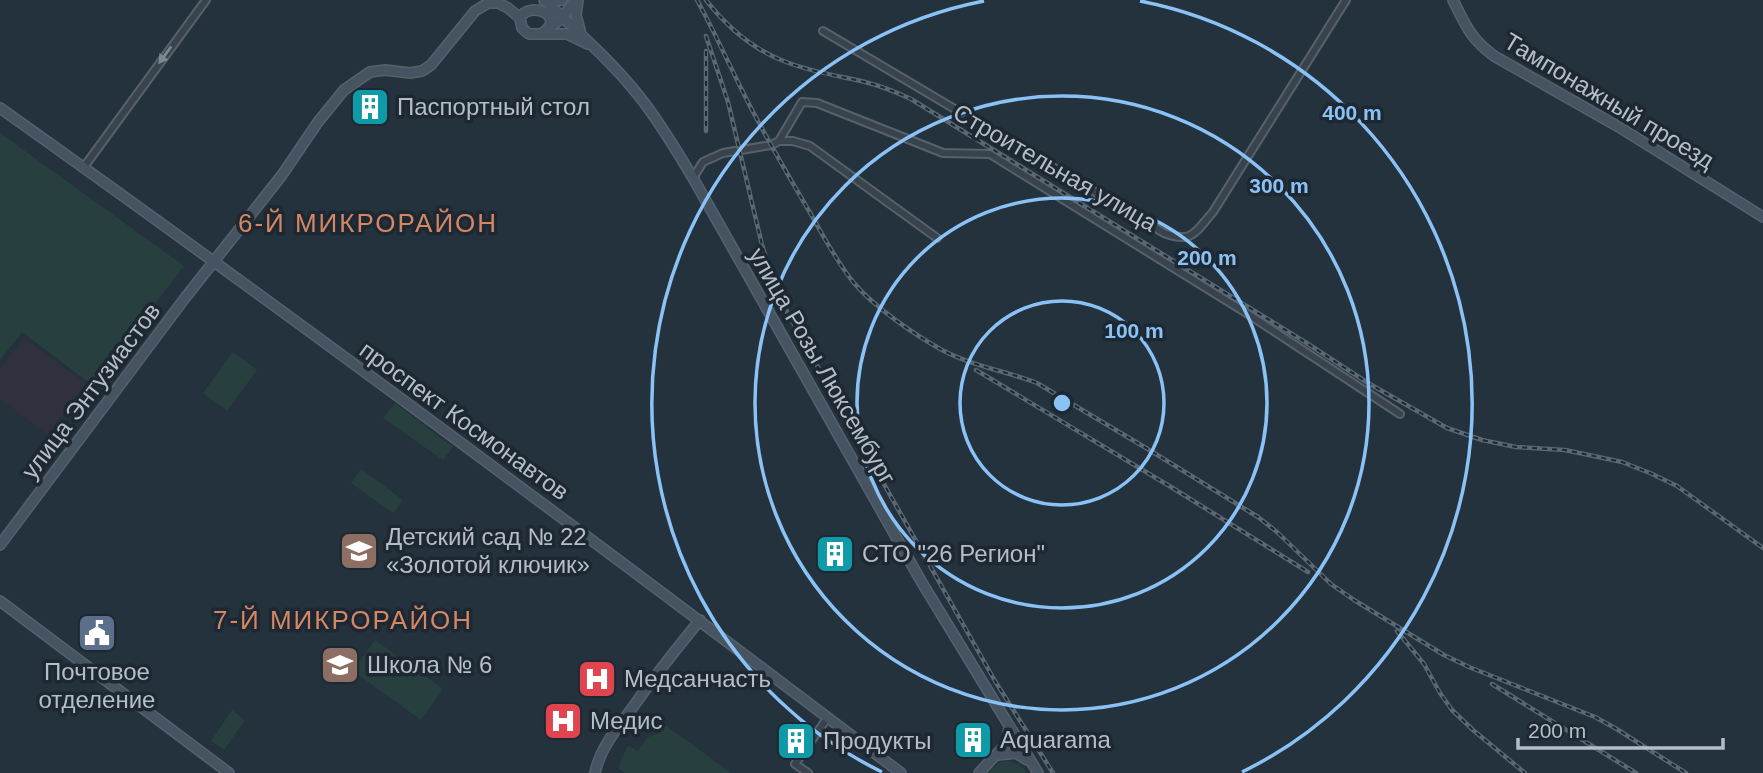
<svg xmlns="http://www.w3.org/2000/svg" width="1763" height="773" font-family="Arial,sans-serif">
<rect width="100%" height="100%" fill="#24323d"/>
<path fill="#30303e" d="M24 338 86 383 48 434 0 399V370Z"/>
<path fill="#27403f" d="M0 133 184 266 92 385 22 332 0 360Z
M233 352 257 370 227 411 203 393Z
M395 403 453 447 443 460 383 418Z
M361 469 403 500 393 513 351 483Z
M375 640 443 689 421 720 353 671Z
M232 710 245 720 224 750 211 741Z
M653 716 731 773H626L619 769 621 759 628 746 638 751 648 737 662 732 648 722Z
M1006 761C1015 762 1022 764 1026 773H988L999 763Z"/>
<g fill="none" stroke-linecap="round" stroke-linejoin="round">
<g stroke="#56616b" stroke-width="10">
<path id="street" d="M823 31 1164 233C1193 244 1195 232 1213 212L1346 0
M779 141H793L810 146 937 238
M84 167 206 0
M693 178 703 162 723 153 771 145 779 141 802 102 817 103 943 153 990 154 1248 314 1400 414
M808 773 795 764 828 717"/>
</g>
<g stroke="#56616b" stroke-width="12">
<path id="secondary" d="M544 0C577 31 611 61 639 96 660 122 676 150 693 178L921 581 1038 773
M545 0 553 1 562 0
M578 0 576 15 580 30
M1453 0C1466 26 1470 38 1494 56L1619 127 1763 217
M487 3H498L508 8 520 18 522 28 529 34H567L588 44
M520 18C529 0 569 16 541 34
M548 29 563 17 575 0
M0 108C304 324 603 547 901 773
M0 545 185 298 282 175 318 122 344 90 370 72 385 70 410 73 422 71 431 65 475 11 493 0
M0 601 229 773
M998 755 1016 753 1027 760
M595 773C600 748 618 727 633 707 654 677 677 648 700 620
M979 773 1006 744 1009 728"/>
</g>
<use href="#street" stroke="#38434d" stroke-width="6"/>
<use href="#secondary" stroke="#465360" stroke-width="9"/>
<g stroke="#5a6874" stroke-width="4.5">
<path id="rail" d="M697 0C719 40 737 83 759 123 775 153 792 182 809 211 823 235 836 261 854 283 874 307 915 335 942 350 972 366 1006 371 1037 383L1151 451 1258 517 1277 532 1331 584 1354 600 1444 655 1469 667 1595 717 1615 728 1686 773
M706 0C727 27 754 50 786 62 812 72 839 76 865 82 881 86 896 92 911 99L1305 342 1368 383 1447 428 1482 440 1516 447 1565 450 1622 462 1650 473 1677 486 1763 548
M706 36 728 102 762 245 774 282 788 314 995 681 1053 773
M706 51V131
M976 370 1171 487 1308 572
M1397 631 1424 664 1440 693 1452 710 1473 730 1525 773
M1492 684 1636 773"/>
</g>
<use href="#rail" stroke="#1d2832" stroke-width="2" stroke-dasharray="5" stroke-linecap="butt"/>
</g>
<defs><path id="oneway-solid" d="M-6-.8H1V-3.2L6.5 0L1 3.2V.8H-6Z" transform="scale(1.75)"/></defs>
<use fill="#7c8791" href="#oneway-solid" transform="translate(165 55) rotate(126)"/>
<g fill="none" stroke="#8bc2f6" stroke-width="3.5">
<circle cx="1062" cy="403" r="102"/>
<circle cx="1062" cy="403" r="205"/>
<circle cx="1062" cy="403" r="307"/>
<path d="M882 772A410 410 0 0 1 984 1M1140 1A410 410 0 0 1 1242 772"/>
</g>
<defs>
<g id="building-square" transform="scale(2.0125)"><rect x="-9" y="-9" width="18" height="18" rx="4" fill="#0f9aa8" stroke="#1d2832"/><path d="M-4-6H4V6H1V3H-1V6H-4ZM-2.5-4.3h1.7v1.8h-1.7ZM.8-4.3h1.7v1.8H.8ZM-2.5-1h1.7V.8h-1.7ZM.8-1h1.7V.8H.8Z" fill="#fff"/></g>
<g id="school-square" transform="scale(2.0125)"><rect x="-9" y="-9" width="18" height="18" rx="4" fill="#8d6e63" stroke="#1d2832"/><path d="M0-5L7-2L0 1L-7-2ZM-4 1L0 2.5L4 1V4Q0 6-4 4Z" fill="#fff"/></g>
<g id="civic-square" transform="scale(2.0125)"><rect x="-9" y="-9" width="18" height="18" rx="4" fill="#5c6f8a" stroke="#1d2832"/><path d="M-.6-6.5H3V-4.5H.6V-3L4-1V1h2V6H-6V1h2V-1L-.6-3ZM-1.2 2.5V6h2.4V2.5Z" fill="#fff"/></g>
<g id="hospital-square" transform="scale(2.0125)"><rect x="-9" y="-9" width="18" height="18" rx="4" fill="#e0444e" stroke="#1d2832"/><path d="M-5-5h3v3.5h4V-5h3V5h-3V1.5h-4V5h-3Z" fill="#fff"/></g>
</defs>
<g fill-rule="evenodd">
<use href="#building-square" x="370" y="107"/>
<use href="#school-square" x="359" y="551"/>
<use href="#building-square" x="835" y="554"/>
<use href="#civic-square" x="97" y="633"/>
<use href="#school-square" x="340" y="665"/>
<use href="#hospital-square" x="597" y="679"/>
<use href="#hospital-square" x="563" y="721"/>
<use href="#building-square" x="973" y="740"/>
<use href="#building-square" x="796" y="741"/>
</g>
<g text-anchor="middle" stroke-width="7" stroke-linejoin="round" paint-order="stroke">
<g font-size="24" fill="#b4bec8" stroke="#1d2832">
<text transform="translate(1609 101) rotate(31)" y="8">Тампонажный проезд</text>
<text transform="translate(1055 168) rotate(30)" y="8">Строительная улица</text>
<text transform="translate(822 366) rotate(60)" y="8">улица Розы Люксембург</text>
<text transform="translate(91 391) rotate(-53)" y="8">улица Энтузиастов</text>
<text transform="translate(464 421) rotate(36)" y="8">проспект Космонавтов</text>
</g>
<g font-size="24" fill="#b4bec8" stroke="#1d2832" text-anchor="start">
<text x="397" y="115">Паспортный стол</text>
<text x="386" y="545">Детский сад № 22<tspan x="386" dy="28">«Золотой ключик»</tspan></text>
<text x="862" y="562">СТО "26 Регион"</text>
<text x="367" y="673">Школа № 6</text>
<text x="97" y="680" text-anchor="middle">Почтовое<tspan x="97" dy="28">отделение</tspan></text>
<text x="624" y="687">Медсанчасть</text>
<text x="590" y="729">Медис</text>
<text x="1000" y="748">Aquarama</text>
<text x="823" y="749">Продукты</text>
</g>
<g font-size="26" letter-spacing="2" fill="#d38764" stroke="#1d2832">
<text x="368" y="232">6-Й МИКРОРАЙОН</text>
<text x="343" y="629">7-Й МИКРОРАЙОН</text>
</g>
</g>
<circle cx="1062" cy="403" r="10" fill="#8bc2f6" stroke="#1d2832" stroke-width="3.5"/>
<g font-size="21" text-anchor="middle" font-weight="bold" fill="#8bc2f6" stroke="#1d2832" stroke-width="7" stroke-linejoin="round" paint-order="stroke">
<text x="1352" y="120">400 m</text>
<text x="1279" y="193">300 m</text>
<text x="1207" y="265">200 m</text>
<text x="1134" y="338">100 m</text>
</g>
<path d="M1518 738v10h205v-10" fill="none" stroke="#b4bec8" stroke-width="3.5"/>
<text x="1528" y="738" font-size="21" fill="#b4bec8" stroke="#1d2832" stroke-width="5" paint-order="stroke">200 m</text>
</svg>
